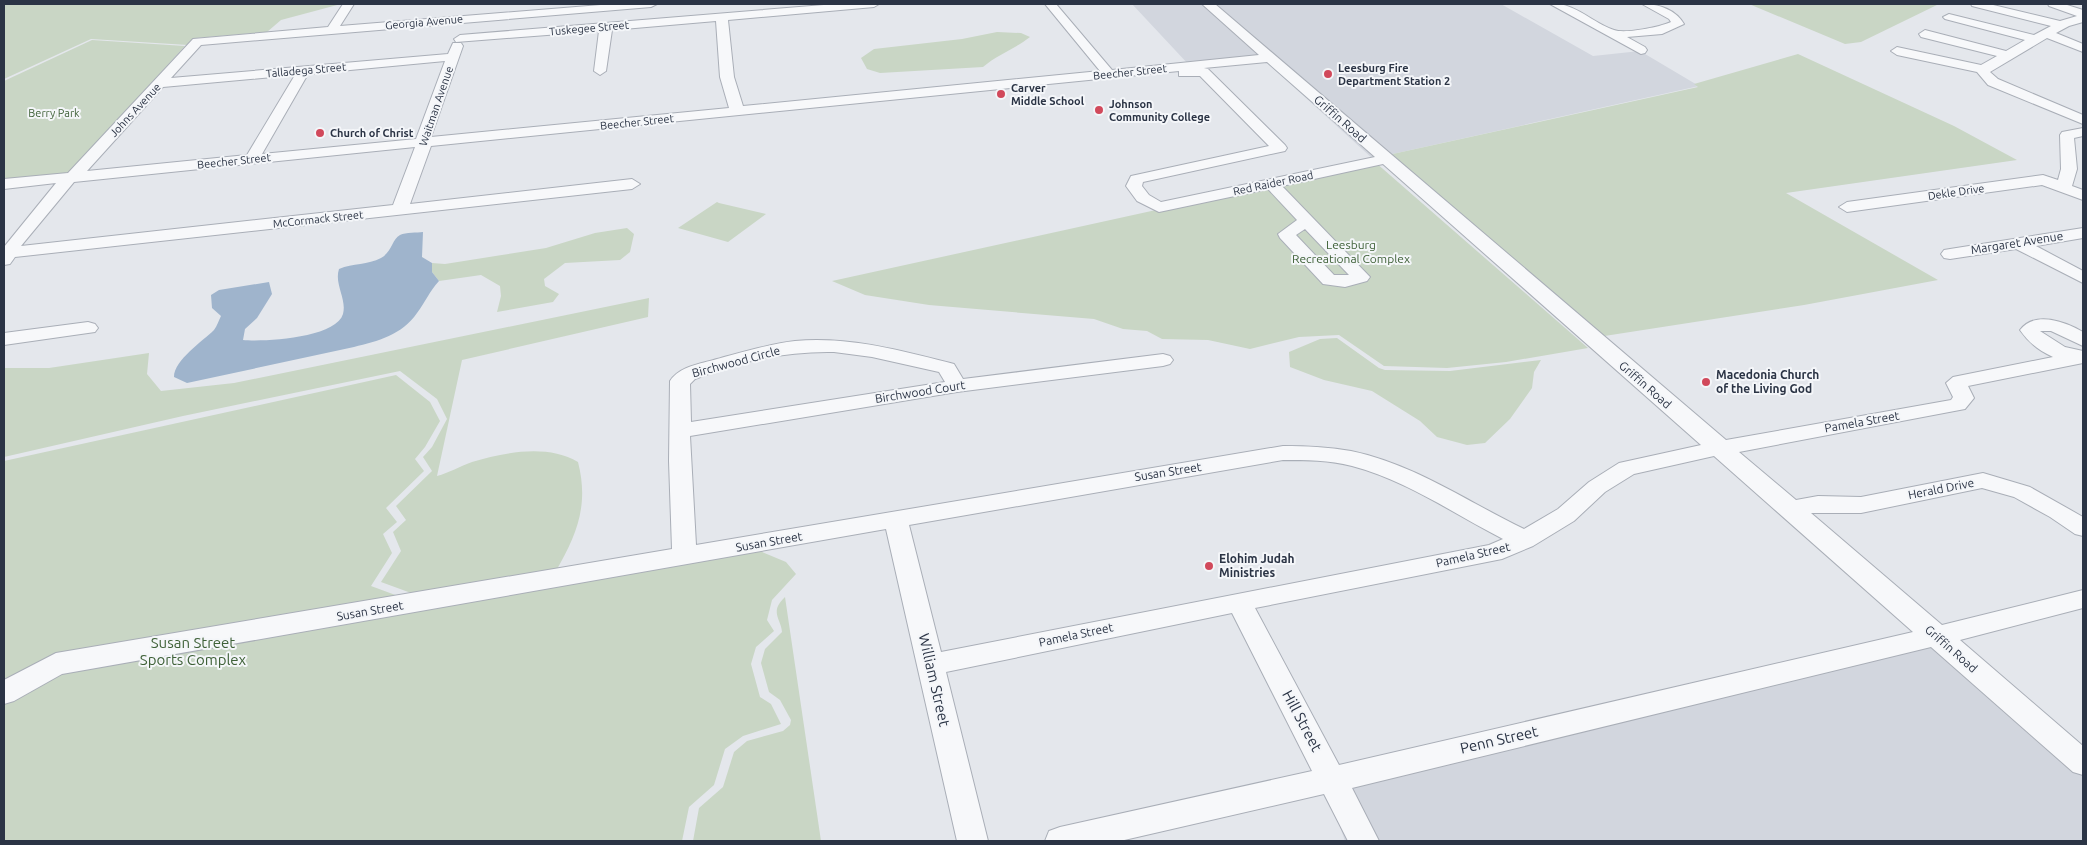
<svg xmlns="http://www.w3.org/2000/svg" width="2087" height="845" font-family="Ubuntu,sans-serif">
<rect width="100%" height="100%" fill="#e4e7ec"/>
<path fill="#d2d6de" d="M1132 4H1204L1378 157 1373 159 1262 58 1189 65Z
M1213 4H1501L1593 56 1640 51 1699 86 1388 155Z
M1923 634 2083 774V841H1345L1325 784Z"/>
<path fill="#c9d6c5" d="M4 4H341L281 20 267 32 196 38 188 45 91 39 4 79Z
M1749 4H1939L1861 42 1845 44Z
M997 32 1021 33 1030 37C1015 49 998 54 983 67L880 73 867 69 861 58 874 49 962 39Z
M92 40 185 46 66 176 4 182V81Z
M1798 54 1954 126 2017 160 1786 193 1938 280 1804 305 1598 337 1388 155 1698 87 1694 84Z
M1375 162 1588 348 1506 362 1447 368 1384 366 1339 335 1299 337 1250 349 1208 340 1162 339 1147 331 1123 329 1094 319 929 305 865 295 832 281Z
M717 202 719 203 766 214 728 242 678 228Z
M627 228 634 234 630 252 620 260 565 263 544 279 545 286 559 294 553 302 497 312 501 296 500 286 481 275 439 281 432 272V263L445 264 546 248 595 233Z
M649 298 648 317 462 360 437 476C449 473 460 466 472 462 505 452 548 444 578 462 589 505 577 534 556 571L422 597 381 582 401 551 393 532 406 520 396 506 432 471 423 457 432 447 447 419 437 399 400 371 183 416 4 457V368H49L149 353 147 374 161 391 234 383Z
M1337 338 1379 368 1385 370 1450 371 1541 360 1534 372 1532 388 1510 419 1485 443 1467 445 1437 437 1420 421 1372 391 1324 380 1290 367 1289 352 1320 339Z
M396 375 430 402 440 421 425 447 415 459 424 471 386 508 397 522 383 534 392 553 371 586 417 603 748 546 786 562 796 574 772 600 767 620 774 631 756 647 751 664 760 697 771 704 781 724 743 736 725 749 714 785 689 807 682 841H4V461Z
M785 597 821 841H693L699 808 723 787 734 752 747 741 783 731 790 725 791 720 780 700 769 692 761 663 765 649 782 632C781 619 769 612 785 597Z"/>
<path fill="#9fb4cc" d="M423 232 422 257 432 263V272L439 281C429 292 426 301 417 313 402 335 378 341 354 347L187 383 174 377C174 360 203 341 214 330 217 326 219 320 221 316L212 308 211 295 219 290 269 282 272 294 257 318 245 329 243 340C264 342 336 338 343 314 347 299 334 284 339 269 353 263 368 265 381 258 392 252 392 239 400 235 406 232 417 233 423 232Z"/>
<g fill="none" stroke-linecap="round" stroke-linejoin="round">
<g stroke="#a9aeb7" stroke-width="2">
<path id="minor" d="M343 4H354L340 26 613 4H657L651 7 201 45 171 78 448 54 453 43H461L463 46 431 137 729 108 720 77 716 21 612 30 606 71 600 75 594 71 599 31 456 42 454 39 460 35 836 4H879L874 7 728 20 734 77 743 106 1100 71 1045 4H1056L1112 70 1259 55 1202 4H1215L1726 440 1951 400 1953 397 1946 383 1953 377 2053 357C2039 351 2029 343 2020 330 2035 310 2066 322 2083 332V346L2051 331H2040L2065 347 2083 351V363L1968 386 1974 398 1965 409 1739 452 1796 500 1818 496 1861 497 1983 473 2030 487 2083 517V536L2075 534 2050 517 2014 497 1982 488 1861 513H1811L1942 625 2083 590V608L1960 640 2083 746V775L2073 772 1931 647 1352 788 1379 841H1348L1324 794 1120 841H1045L1049 831 1060 827 1312 771 1232 613 946 672 988 841H957L886 529 62 674 14 701 4 704V680L56 653 672 549 669 461 670 381C680 366 700 364 717 359 743 352 769 344 795 341 849 336 903 351 954 364L963 379 1163 354 1170 356 1173 360 1170 364 1163 366 957 392 690 436 696 545 1283 446C1306 446 1328 447 1351 451 1414 464 1468 502 1524 529L1558 509 1589 482 1619 463 1701 445 1383 164 1282 186 1370 277 1367 281 1345 287 1323 284 1280 238 1278 234 1297 220 1268 189 1159 212 1137 201 1126 186 1131 176 1269 146 1200 76H1179V71L431 146 410 204 632 179 640 184 632 189 15 257 10 264 4 265V247L56 183 4 189V179L68 173 193 39 328 27ZM445 61 416 139 262 154 308 74ZM1267 62 1375 157 1161 202 1149 195 1142 186 1143 182 1285 151 1287 148 1285 145 1208 69 1204 68ZM295 75 247 155 87 171 163 87ZM415 147 393 205 21 246 74 182ZM1305 229 1349 275H1334L1296 235ZM834 352 872 357 939 372 945 382 691 422 690 384 695 379C739 361 787 351 834 352ZM1714 456 1913 632 1339 765 1255 608 1502 559 1533 546 1574 521 1605 492 1634 474ZM1283 460C1306 460 1329 460 1352 466 1406 480 1454 514 1503 539L1489 545 941 652 909 525Z
M1550 4C1575 2 1592 23 1614 30 1625 34 1660 27 1671 22L1669 19 1642 4C1658 4 1675 9 1684 24L1662 34 1627 37 1645 47 1647 50 1645 53 1641 54Z
M1971 4H1989L2060 21 2077 16 2049 6 2048 4H2064L2083 10V22L2069 26 2056 33 2083 44V52L2047 38 1990 72 1998 79 2083 115V124L1988 85 1977 72 1897 55 1891 51 1897 47 1981 65 1997 56 1921 37 1919 34 1925 30 2006 51 2025 40 1945 19 1943 17 1949 14 2034 35 2051 26 1972 6Z
M2083 128V136L2074 138 2077 169 2072 186 2083 190V200L2042 185 1847 212 1839 207 1847 202 2043 175 2058 180 2061 169 2060 135 2062 132Z
M2083 228V238L2036 246 2083 271V283L2016 249 1950 259 1944 258 1941 254 1944 250 1950 249Z
M88 322 95 324 98 328 95 332 4 345V333Z"/>
</g>
<use href="#minor" fill="#f7f8fa" fill-rule="evenodd"/>
</g>
<g fill="#d1495b" stroke="#f4f6f9" stroke-width="2">
<circle cx="1328" cy="74" r="5"/>
<circle cx="1001" cy="94" r="5"/>
<circle cx="1099" cy="110" r="5"/>
<circle cx="320" cy="133" r="5"/>
<circle cx="1706" cy="382" r="5"/>
<circle cx="1209" cy="566" r="5"/>
</g>
<g text-anchor="middle" stroke-width="4" stroke-linejoin="round" paint-order="stroke">
<g font-size="11" fill="#2b3445" stroke="#f4f6f9">
<text transform="translate(424 22) rotate(-5)" y="4">Georgia Avenue</text>
<text transform="translate(589 28) rotate(-5)" y="4">Tuskegee Street</text>
<text transform="translate(306 70) rotate(-5)" y="4">Talladega Street</text>
<text transform="translate(1130 72) rotate(-6)" y="4">Beecher Street</text>
<text transform="translate(436 106) rotate(-71)" y="4">Waitman Avenue</text>
<text transform="translate(135 110) rotate(-47)" y="4">Johns Avenue</text>
<text transform="translate(637 122) rotate(-6)" y="4">Beecher Street</text>
<text transform="translate(234 161) rotate(-6)" y="4">Beecher Street</text>
<text transform="translate(1273 183) rotate(-12)" y="4">Red Raider Road</text>
<text transform="translate(1956 192) rotate(-8)" y="4">Dekle Drive</text>
<text transform="translate(318 219) rotate(-6)" y="4">McCormack Street</text>
</g>
<g font-size="11" font-weight="bold" fill="#2b3445" stroke="#f4f6f9" text-anchor="start">
<text x="1338" y="72">Leesburg Fire<tspan x="1338" dy="13">Department Station 2</tspan></text>
<text x="1011" y="92">Carver<tspan x="1011" dy="13">Middle School</tspan></text>
<text x="1109" y="108">Johnson<tspan x="1109" dy="13">Community College</tspan></text>
<text x="330" y="137">Church of Christ</text>
</g>
<g font-size="11" fill="#3f6138" stroke="#f4f6f9">
<text x="54" y="117">Berry Park</text>
</g>
<g font-size="12" fill="#2b3445" stroke="#f4f6f9">
<text transform="translate(1340 119) rotate(41)" y="4">Griffin Road</text>
<text transform="translate(2017 243) rotate(-9)" y="4">Margaret Avenue</text>
<text transform="translate(736 362) rotate(-15)" y="4">Birchwood Circle</text>
<text transform="translate(1645 385) rotate(41)" y="4">Griffin Road</text>
<text transform="translate(920 392) rotate(-9)" y="4">Birchwood Court</text>
<text transform="translate(1862 422) rotate(-10)" y="4">Pamela Street</text>
<text transform="translate(1168 472) rotate(-9)" y="4">Susan Street</text>
<text transform="translate(1941 489) rotate(-11)" y="4">Herald Drive</text>
<text transform="translate(769 542) rotate(-10)" y="4">Susan Street</text>
<text transform="translate(1473 555) rotate(-13)" y="4">Pamela Street</text>
<text transform="translate(370 611) rotate(-10)" y="4">Susan Street</text>
<text transform="translate(1076 635) rotate(-12)" y="4">Pamela Street</text>
<text transform="translate(1951 649) rotate(41)" y="4">Griffin Road</text>
</g>
<g font-size="12" fill="#3f6138" stroke="#f4f6f9">
<text x="1351" y="249">Leesburg<tspan x="1351" dy="14">Recreational Complex</tspan></text>
</g>
<g font-size="12" font-weight="bold" fill="#2b3445" stroke="#f4f6f9" text-anchor="start">
<text x="1716" y="379">Macedonia Church<tspan x="1716" dy="14">of the Living God</tspan></text>
<text x="1219" y="563">Elohim Judah<tspan x="1219" dy="14">Ministries</tspan></text>
</g>
<g font-size="15" fill="#3f6138" stroke="#f4f6f9">
<text x="193" y="648">Susan Street<tspan x="193" dy="17">Sports Complex</tspan></text>
</g>
<g font-size="15" fill="#2b3445" stroke="#f4f6f9">
<text transform="translate(934 680) rotate(77)" y="5">William Street</text>
<text transform="translate(1302 721) rotate(62)" y="5">Hill Street</text>
<text transform="translate(1499 740) rotate(-13)" y="5">Penn Street</text>
</g>
</g>
<rect width="2087" height="845" fill="none" stroke="#2b3445" stroke-width="10"/>
</svg>
